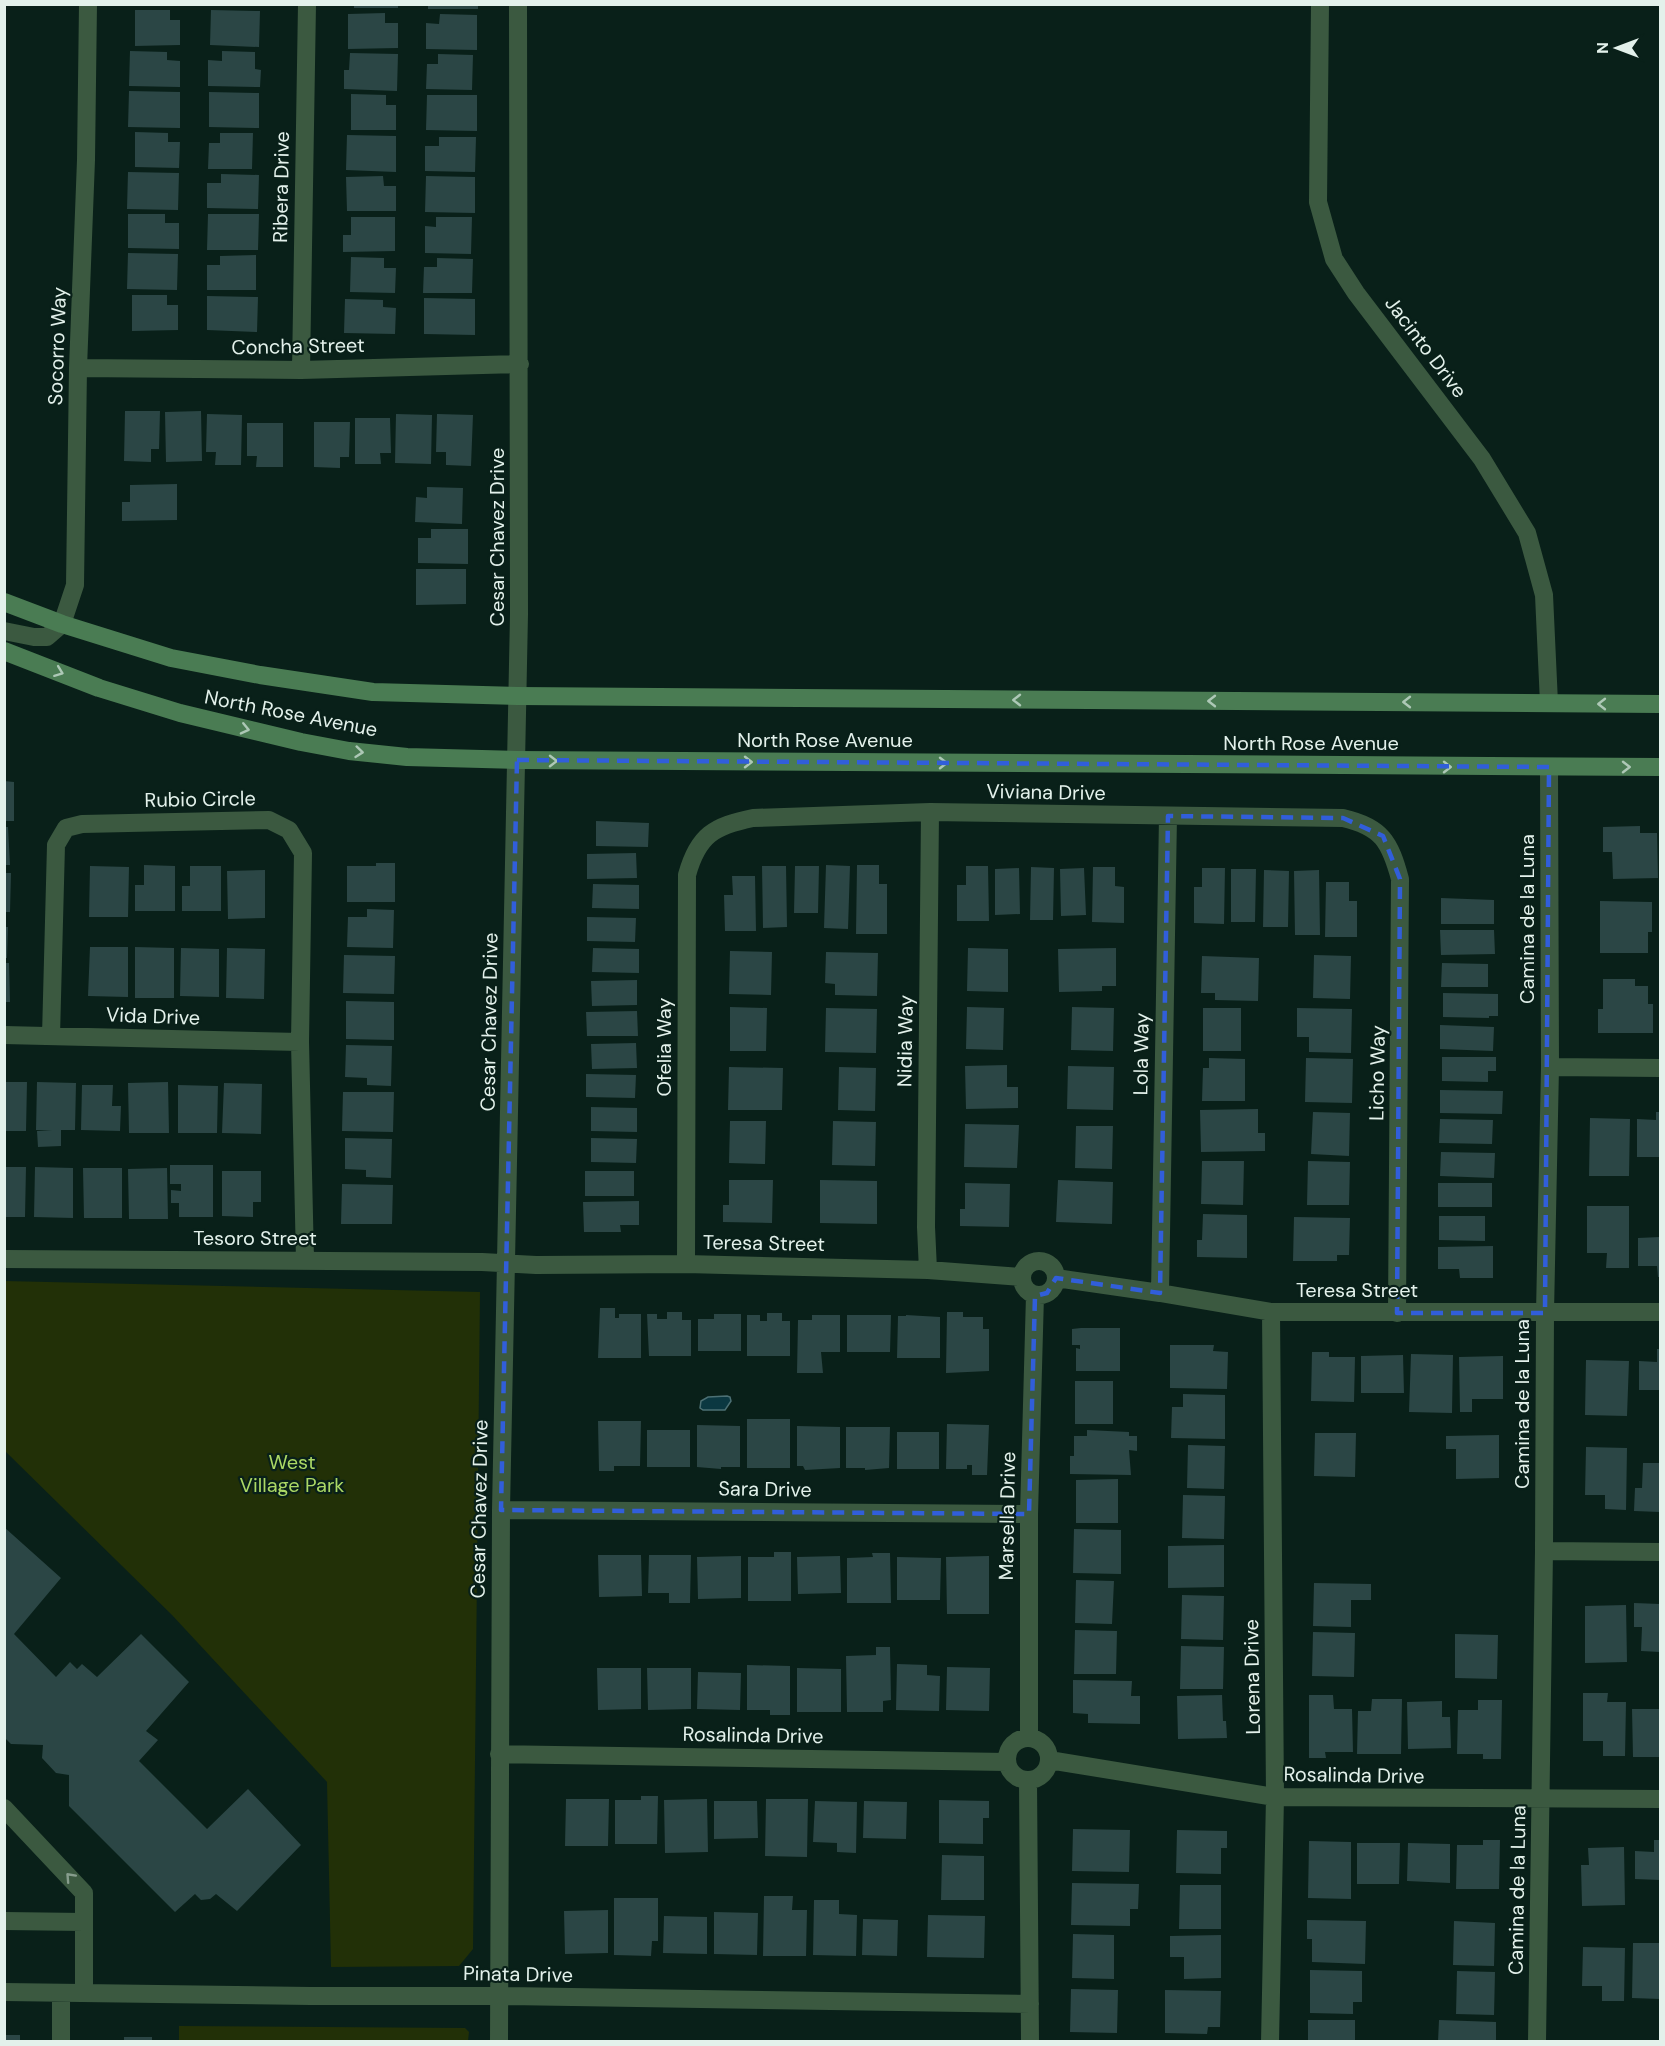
<svg xmlns="http://www.w3.org/2000/svg" width="1665" height="2046" font-family="'DM Sans',sans-serif">
<rect width="100%" height="100%" fill="#092019"/>
<path fill="#223007" d="M4 1281 480 1292 473 1949 459 1966 331 1967 327 1782 172 1615 5 1451Z
M179 2026 465 2028 469 2032 468 2041H179Z"/>
<path fill="#0b3841" stroke="#4c7074" stroke-width="1.5" d="M727 1396 730 1397 731 1401 725 1410H703L700 1408 701 1401 708 1397Z"/>
<path fill="#2b4645" d="M354 4H398V8H354Z
M428 4H478V9H428Z
M135 10H170V20H180V45L135 46Z
M211 10 260 11 259 47 210 45Z
M385 13V23H398V48L348 49V14Z
M440 14 477 15V50L426 49V23L439 24Z
M130 51 167 52V60L180 61V87L129 86Z
M222 51 255 52V69L261 70 260 87 208 86V60L222 61Z
M350 53 398 54 397 91 344 89V70H349Z
M438 54 473 55 472 90 426 89 427 64H438Z
M129 91 180 92V128L128 127Z
M209 92 259 93V128L209 127Z
M351 94 386 95V105H396V130H351Z
M427 95H477V131L426 130Z
M135 132 168 133V142H180L179 168 135 167Z
M220 133H253L252 169H208L209 143H220Z
M347 135 396 136V172L346 170Z
M439 137H476L475 172 425 171V146H439Z
M128 172 179 173 178 210 127 209Z
M221 174 259 175 258 209 207 208V183H221Z
M383 176 384 186H396V211H347L346 177Z
M426 176 475 177V213L425 212Z
M128 214H165V223H179V249L128 248Z
M208 214H259L258 250H207Z
M351 217H395V251L343 252V235H351Z
M436 217H472L471 254 425 253V226L436 227Z
M128 253 178 254 177 290 127 289Z
M256 255V290H207V265H220V256Z
M351 257 384 258V268H396L395 293 350 292Z
M437 258 473 259 472 293H423L424 267H437Z
M132 295H167V305H178V330L132 331Z
M207 296 258 297 257 332 207 330Z
M424 298 475 299V335L424 334Z
M345 299 383 300V307L396 308 395 334 344 333Z
M125 411H160L159 449H151V462L124 461Z
M201 411 202 461 166 462 165 412Z
M207 414 242 415 241 465H215L216 452H206Z
M396 414 432 415 431 464 395 463Z
M437 414 473 415 471 466 446 465V452H436Z
M355 418H390L391 453H380L381 464H355Z
M314 422H350L349 457H340V468L314 467Z
M247 423H283V467H256L257 456H247Z
M177 484V520L122 521V502H130V485Z
M427 487 463 488 462 524 415 522 416 497 427 498Z
M431 529H468V564L418 563V538H431Z
M416 569H466V604L416 605Z
M4 781 14 782V821H4Z
M596 821 649 823 648 847 596 846Z
M1640 826V833H1657L1658 878 1613 879 1612 852H1603V827Z
M4 827H8L10 865H4Z
M636 853 637 878 587 879V854Z
M376 863H395V902H347V866H376Z
M144 865 175 866V911H135V885H144Z
M826 865 850 866 848 929 824 928Z
M857 865H879V884H887V934H856Z
M90 866 129 867 128 917H89Z
M190 866H221V911H182V886H190Z
M762 866H786L787 927 763 928Z
M795 866H819L818 913H794Z
M966 866H988L989 921H957V885H966Z
M1031 867 1054 868 1053 920H1030Z
M1093 867H1115V886L1124 887V923L1092 922Z
M1019 868 1020 914 995 915V869Z
M1084 868 1086 915 1061 916 1060 869Z
M1202 868H1225L1224 924 1194 923V887H1202Z
M1231 869H1256L1255 922H1231Z
M265 870V918L228 919 227 871Z
M1264 870 1289 871 1288 927H1263Z
M1319 870 1320 935H1295L1294 871Z
M4 873H11L10 912H4Z
M732 876H755L756 931H725L724 895H733Z
M1326 882H1349V901H1357V937H1325Z
M593 884 639 885V909L592 908Z
M1441 898 1494 900V924H1441Z
M1600 901 1652 902V932H1648V953H1600Z
M367 909 394 910 393 948 347 947 348 917H367Z
M587 917 636 918 635 942 587 941Z
M4 927H8L7 958H4Z
M1440 930H1494L1495 954 1441 955Z
M90 947H128V997L88 996Z
M135 947 174 948V998H135Z
M181 948 219 949V997L180 996Z
M227 948 265 949 264 999 226 998Z
M593 948 639 949V973L592 972Z
M968 948 1008 949V992L967 991Z
M1116 948V986H1102V991L1059 992 1058 949Z
M730 951 772 952 771 995 729 994Z
M826 952 878 953 877 996 835 995V984L825 983Z
M344 955 395 956 394 994 343 993Z
M1314 955 1351 956 1350 999 1313 998Z
M1202 956 1259 958 1258 1001 1215 1000V993H1201Z
M4 963H9L10 1002H4Z
M1442 963 1488 964V987H1441Z
M1603 979H1635V986H1648V1004H1653V1033H1598V1009H1603Z
M637 980V1005L592 1006 591 981Z
M1443 993 1498 994V1016H1489V1018L1443 1017Z
M346 1001 394 1002V1040L346 1039Z
M730 1007 767 1008 766 1051H730Z
M967 1007 1004 1008 1003 1050 966 1049Z
M1072 1007 1114 1008 1113 1051 1071 1050Z
M826 1008 877 1009 876 1053 825 1052Z
M1203 1008H1241V1051H1203Z
M1297 1008 1352 1009 1351 1053 1309 1052V1037H1297Z
M637 1011 638 1036H587L586 1012Z
M1440 1025 1494 1027 1493 1051 1440 1049Z
M636 1043 637 1068 592 1069 591 1044Z
M346 1045 392 1046 391 1086 367 1085V1078L345 1077Z
M1442 1057H1496V1071H1488V1082L1442 1081Z
M1209 1058 1245 1059V1101H1202L1203 1068H1209Z
M1306 1058 1353 1059 1352 1103 1305 1102Z
M1007 1065V1087H1018V1108L966 1109 965 1066Z
M1068 1066 1114 1067 1113 1110 1067 1109Z
M729 1067 783 1068 782 1110H728Z
M839 1067 876 1068 875 1111 838 1110Z
M586 1074 636 1075 635 1098 586 1097Z
M4 1082H27L26 1131H4Z
M37 1082 76 1083 75 1130H61V1146L38 1147 37 1131 52 1130H36Z
M168 1082 169 1133H129L128 1083Z
M224 1083 262 1084 261 1134 222 1133Z
M82 1085H113L112 1106H121L120 1131 81 1130Z
M178 1085 218 1086 217 1133H178Z
M1440 1090 1503 1091 1502 1114 1440 1113Z
M343 1092H394L393 1132 342 1131Z
M591 1107 637 1108V1132L591 1131Z
M1258 1109V1133H1265V1151L1201 1152 1200 1110Z
M1313 1112 1350 1113 1349 1156 1311 1154Z
M1656 1112H1660V1157H1637V1119L1656 1120Z
M1590 1118 1630 1119 1629 1176H1589Z
M1440 1119 1493 1120 1492 1144 1439 1143Z
M730 1121H766L765 1164 729 1163Z
M833 1121 876 1122 875 1166 832 1165Z
M965 1124 1019 1125 1017 1168 964 1167Z
M1076 1126H1113L1112 1169 1075 1168Z
M345 1138 392 1139 391 1178 366 1177V1170L345 1169Z
M591 1138 637 1139 636 1163 591 1162Z
M1441 1152 1495 1153 1494 1178 1440 1176Z
M1202 1161H1244L1243 1205 1201 1204Z
M1308 1161 1350 1162 1349 1205H1307Z
M170 1165H213V1217H179V1203H171V1190L181 1191V1184H170Z
M4 1167H26L25 1217H4Z
M35 1167 73 1168V1218L34 1217Z
M83 1168H122V1218H84Z
M167 1168 168 1219H129L128 1169Z
M222 1171H261V1202H253V1217L222 1216Z
M585 1171H634V1196H585Z
M729 1180H773L772 1223 723 1222V1205H729Z
M820 1180 877 1181V1224L820 1223Z
M1058 1180 1113 1182 1112 1224 1056 1222Z
M965 1183 1010 1184 1009 1227 960 1226V1209H965Z
M1438 1183H1492V1207H1438Z
M342 1184 393 1185 392 1224H341Z
M639 1201V1225H620L621 1232H584L583 1202Z
M1587 1206H1629V1268H1606L1607 1253H1587Z
M1203 1214 1247 1215V1258L1197 1257V1240H1202Z
M1439 1216H1485V1241L1439 1240Z
M1294 1217 1350 1218 1349 1255H1337V1261H1293Z
M1660 1237V1277H1658L1657 1266H1638V1238Z
M1493 1246V1278H1460L1459 1269H1438V1247Z
M600 1308H615V1318H619V1314H641V1358H598Z
M667 1312H682V1320H691V1356H649L647 1314H657V1319H667Z
M947 1312H963V1317H983V1329H989V1371L946 1373Z
M767 1313H782V1321H790V1356H747V1315H760V1321H767Z
M714 1314H741V1351H698V1319H714Z
M812 1315H840V1352H821L823 1373H797L798 1320H812Z
M847 1315H891L890 1352H847Z
M906 1315 940 1317V1358H897L898 1316H906Z
M1081 1328H1120V1371H1076V1348L1080 1349V1345H1072V1329Z
M1170 1345H1214L1213 1351 1228 1352 1227 1389 1170 1388Z
M1657 1349H1660V1390H1639V1361L1657 1362Z
M1312 1352H1329V1357H1355L1354 1402 1311 1401Z
M1411 1354 1453 1355 1452 1413 1409 1412Z
M1403 1355 1404 1393H1361V1356Z
M1503 1356V1399H1472V1412H1460L1459 1357Z
M1586 1360 1629 1361 1627 1416 1585 1415Z
M1075 1381H1113V1424H1075Z
M1183 1394 1225 1395V1439L1171 1438 1172 1407H1183Z
M747 1419H790V1468H747Z
M598 1421H641L640 1466H614V1471H599Z
M947 1424 989 1425 987 1475H972V1465H967V1469H946Z
M697 1425 740 1426V1467H721V1469L697 1467Z
M797 1426 840 1427V1468L805 1470 803 1466H797Z
M846 1427H890L889 1468 865 1470V1468H846Z
M647 1430H690V1467H647Z
M1087 1430 1129 1432V1436H1137V1451L1129 1450 1131 1475 1070 1474V1456H1074V1436H1087Z
M897 1432H939V1469H897Z
M1315 1433H1356L1355 1477 1314 1476Z
M1499 1435V1478L1456 1479V1449H1446V1436Z
M1188 1445 1225 1446 1224 1489 1187 1488Z
M1586 1447 1627 1448 1626 1510 1605 1509V1495H1585Z
M1643 1463H1660V1512L1634 1511 1635 1488H1642Z
M1118 1479V1523H1076V1480Z
M1183 1495 1225 1496 1224 1539 1182 1538Z
M4 1527 61 1578 14 1634 56 1677 70 1662 77 1669 82 1664 97 1677 141 1634 189 1682 146 1731 158 1740 139 1761 207 1829 248 1789 301 1845 237 1911 216 1894 210 1899 201 1900 195 1894 175 1912 69 1806V1775L56 1773 42 1758 43 1745 11 1744 4 1737Z
M1074 1529 1121 1530V1574L1073 1573Z
M1224 1545V1587L1168 1588V1546Z
M774 1552H791V1601H748V1557H774Z
M872 1553H890L891 1603H847V1558L873 1557Z
M598 1555H641L642 1596 599 1597Z
M649 1555H691L690 1603H669V1593H648Z
M741 1556V1598L698 1599 697 1557Z
M840 1556 841 1593 798 1594 797 1557Z
M989 1556V1614H947L946 1557Z
M897 1557 941 1558 940 1600H897Z
M1076 1580 1114 1581 1112 1624 1075 1623Z
M1314 1583 1371 1584V1600H1351V1627L1313 1626Z
M1182 1595 1224 1596 1223 1640 1181 1639Z
M1634 1603 1660 1604V1652L1641 1651 1642 1627H1634Z
M1626 1605 1627 1662 1585 1663V1606Z
M1075 1630 1117 1631 1116 1674H1074Z
M1313 1632 1355 1633 1354 1677 1312 1676Z
M1455 1634 1498 1635 1497 1679 1455 1678Z
M1181 1646 1224 1647 1223 1689H1180Z
M876 1647H890L891 1700 883 1701V1712H847L846 1656 876 1655Z
M897 1664 927 1665V1675L940 1676 939 1711 896 1710Z
M747 1665 790 1666V1715H770V1710H747Z
M947 1667 990 1668 989 1711 946 1710Z
M597 1668H641V1709L598 1710Z
M647 1668H691V1709L648 1710Z
M797 1668 841 1669V1712H797Z
M698 1672 741 1673 740 1710 697 1709Z
M1073 1680 1132 1681 1131 1696H1140V1724L1088 1723V1714L1073 1713Z
M1583 1693H1608L1607 1702H1626L1625 1756H1603V1741H1583Z
M1222 1695 1223 1721H1226L1227 1738 1178 1739 1177 1696Z
M1309 1695H1333L1334 1709H1352L1353 1752H1325L1326 1758H1309Z
M1372 1699H1402L1401 1754H1357L1358 1711H1371Z
M1478 1700H1502L1501 1759H1483V1754H1457L1458 1710H1478Z
M1442 1701V1717H1450L1451 1748 1408 1749 1407 1702Z
M1632 1709H1660V1757H1633Z
M641 1796H658L657 1844H615V1800H641Z
M566 1799H609L608 1846H565Z
M707 1799 708 1852 665 1853 664 1800Z
M766 1799H808L807 1857 765 1856Z
M939 1800 989 1801V1818H983V1844L939 1843Z
M714 1801H757L758 1838 714 1839Z
M815 1801 857 1802 856 1853 837 1852V1843L813 1842Z
M864 1801 907 1802 906 1839 863 1838Z
M1073 1829 1130 1830 1129 1872 1072 1871Z
M1177 1830 1227 1831V1848H1221V1874L1176 1873Z
M1483 1840H1500L1499 1889H1456L1457 1845H1483Z
M1654 1840H1660V1880L1635 1879V1851L1654 1852Z
M1309 1841 1351 1842V1899L1308 1898Z
M1357 1843H1400L1399 1884H1357Z
M1408 1843 1450 1844V1883L1407 1881Z
M1624 1847 1625 1905 1582 1906 1581 1865H1589L1588 1848Z
M942 1855 984 1856V1900H941Z
M1072 1883 1139 1884 1138 1909H1130V1926L1071 1925Z
M1180 1885H1221V1929H1179Z
M764 1896H793L792 1910H807L806 1956H763Z
M614 1898H658V1941H652L651 1956 614 1955Z
M814 1900H839V1914L857 1915 856 1956 813 1955Z
M608 1910V1953L565 1954 564 1911Z
M714 1912 758 1913 757 1955 714 1954Z
M928 1915 985 1916 984 1958 927 1957Z
M664 1916 707 1917V1954L663 1953Z
M863 1919 898 1920 897 1956 862 1955Z
M1307 1920 1366 1921 1365 1964 1312 1962V1939H1307Z
M1454 1921 1495 1923 1494 1966 1453 1965Z
M1073 1934 1114 1935V1979L1072 1978Z
M1221 1935V1978L1184 1979V1957H1170V1936Z
M1633 1943H1660V1999L1632 1998Z
M1583 1947 1625 1948 1624 2001H1602V1986H1582Z
M1310 1970 1362 1971V2002H1353V2014L1310 2013Z
M1457 1971 1495 1972 1494 2015 1456 2014Z
M1071 1989 1118 1990 1117 2033 1070 2032Z
M1165 1990 1221 1991 1220 2027H1208L1207 2034 1165 2033Z
M1308 2020H1355V2042H1308Z
M1439 2020 1496 2022V2042H1438Z
M4 2035H20V2042H4Z
M124 2037H152V2042H124Z"/>
<g fill="none" stroke-linecap="round" stroke-linejoin="round">
<path stroke="#3b5940" stroke-width="18" d="M1320 4 1318 202 1334 259 1356 293 1482 459 1527 533 1544 595 1549 703
M78 368 301 370 520 364
M301 370 307 4
M4 631 34 637H47L62 624 75 585 78 368 86 160 88 4
M4 1035 300 1042
M51 1036 56 845 66 828 82 824 269 820 289 830 303 853 300 1042 305 1260
M1550 1067 1660 1068
M4 1259 482 1262 536 1265 686 1264 928 1270 1022 1277
M1022 1278a17 17 0 1 1 34 0a17 17 0 1 1-34 0Z
M686 1264 687 875C698 835 714 826 753 818L930 812 1343 818C1382 827 1390 842 1400 879L1397 1313
M928 1270 926 1227 930 812
M1056 1278 1160 1293 1271 1312H1660
M1160 1293 1168 816
M501 1510 1029 1514
M1544 1551 1660 1552
M1029 1738V1514L1035 1295
M1007 1759a21 21 0 1 1 42 0a21 21 0 1 1-42 0Z
M499 1754 1007 1762
M1049 1760 1275 1797 1660 1799
M1028 1781 1030 2042
M4 1808 84 1893V1993
M4 1921 84 1922
M4 1992 311 1996H500L1030 2004
M61 2042V1993
M499 2042 501 1510 519 614 518 4
M1270 2042 1275 1797 1271 1312
M1537 2042 1544 1551 1545 1313 1550 1067 1549 767"/>
<path stroke="#4a7c53" stroke-width="18" d="M4 602 62 624 171 658 260 675 373 692 518 696 1660 704
M4 651 99 688 180 713 301 742 349 751 407 757 517 760 1660 767"/>
</g>
<defs><path id="oneway-chevron" d="M-2-3.5L2.5 0L-2 3.5" fill="none" stroke-width="1.6" stroke-linecap="round" stroke-linejoin="round" transform="scale(1.5)"/></defs>
<g stroke="#adc8b6">
<use href="#oneway-chevron" transform="translate(59 672) rotate(21)"/>
<use href="#oneway-chevron" transform="translate(1017 700) rotate(-180)"/>
<use href="#oneway-chevron" transform="translate(1212 701) rotate(-180)"/>
<use href="#oneway-chevron" transform="translate(1407 702) rotate(-180)"/>
<use href="#oneway-chevron" transform="translate(1602 704) rotate(-180)"/>
<use href="#oneway-chevron" transform="translate(245 729) rotate(13)"/>
<use href="#oneway-chevron" transform="translate(359 752) rotate(6)"/>
<use href="#oneway-chevron" transform="translate(553 761)"/>
<use href="#oneway-chevron" transform="translate(748 762)"/>
<use href="#oneway-chevron" transform="translate(943 763)"/>
<use href="#oneway-chevron" transform="translate(1447 767)"/>
<use href="#oneway-chevron" transform="translate(1626 767)"/>
</g>
<use stroke="#879d8d" href="#oneway-chevron" transform="translate(70 1877) rotate(-133)"/>
<path fill="none" stroke="#315eda" stroke-width="4.5" stroke-dasharray="12 8" stroke-linejoin="round" d="M517 760 1549 767 1545 1313H1397L1400 879 1383 836 1343 818 1168 816 1160 1293 1056 1278 1047 1293 1035 1296 1029 1514 501 1510Z"/>
<g text-anchor="middle" stroke-width="4.5" stroke-linejoin="round" paint-order="stroke">
<g font-size="20" fill="#e3f1eb" stroke="#092019">
<text transform="translate(281 187) rotate(-89)" y="7">Ribera Drive</text>
<text transform="translate(57 346) rotate(-88)" y="7">Socorro Way</text>
<text transform="translate(298 346) rotate(-1)" y="7">Concha Street</text>
<text transform="translate(1426 347) rotate(53)" y="7">Jacinto Drive</text>
<text transform="translate(497 537) rotate(-90)" y="7">Cesar Chavez Drive</text>
<text transform="translate(291 713) rotate(11)" y="7">North Rose Avenue</text>
<text x="825" y="747">North Rose Avenue</text>
<text x="1311" y="750">North Rose Avenue</text>
<text transform="translate(1046 792) rotate(1)" y="7">Viviana Drive</text>
<text transform="translate(200 799) rotate(-1)" y="7">Rubio Circle</text>
<text transform="translate(1527 919) rotate(-90)" y="7">Camina de la Luna</text>
<text transform="translate(153 1016) rotate(2)" y="7">Vida Drive</text>
<text transform="translate(489 1022) rotate(-89)" y="7">Cesar Chavez Drive</text>
<text transform="translate(905 1041) rotate(-89)" y="7">Nidia Way</text>
<text transform="translate(664 1047) rotate(-90)" y="7">Ofelia Way</text>
<text transform="translate(1141 1054) rotate(-89)" y="7">Lola Way</text>
<text transform="translate(1377 1073) rotate(-89)" y="7">Licho Way</text>
<text x="255" y="1245">Tesoro Street</text>
<text transform="translate(764 1243) rotate(1)" y="7">Teresa Street</text>
<text x="1357" y="1297">Teresa Street</text>
<text transform="translate(1522 1404) rotate(-90)" y="7">Camina de la Luna</text>
<text transform="translate(765 1489) rotate(1)" y="7">Sara Drive</text>
<text transform="translate(479 1509) rotate(-89)" y="7">Cesar Chavez Drive</text>
<text transform="translate(1007 1516) rotate(-89)" y="7">Marsella Drive</text>
<text transform="translate(1252 1677) rotate(-91)" y="7">Lorena Drive</text>
<text transform="translate(753 1735) rotate(1)" y="7">Rosalinda Drive</text>
<text transform="translate(1354 1775) rotate(1)" y="7">Rosalinda Drive</text>
<text transform="translate(1517 1890) rotate(-89)" y="7">Camina de la Luna</text>
<text transform="translate(518 1974) rotate(1)" y="7">Pinata Drive</text>
</g>
<g font-size="20" fill="#abd865" stroke="#092019">
<text x="292" y="1469">West<tspan x="292" dy="23">Village Park</tspan></text>
</g>
</g>
<rect width="1665" height="2046" fill="none" stroke="#e3f1eb" stroke-width="12"/>
<g transform="translate(1617 48) rotate(270)" stroke="#092019" stroke-width="4.5" paint-order="stroke">
<path d="M0-4.5L10 22L0 15L-10 22Z" fill="#e3f1eb"/>
<text y="-9" font-size="16" font-weight="bold" text-anchor="middle" fill="#e3f1eb">N</text>
</g>
</svg>
